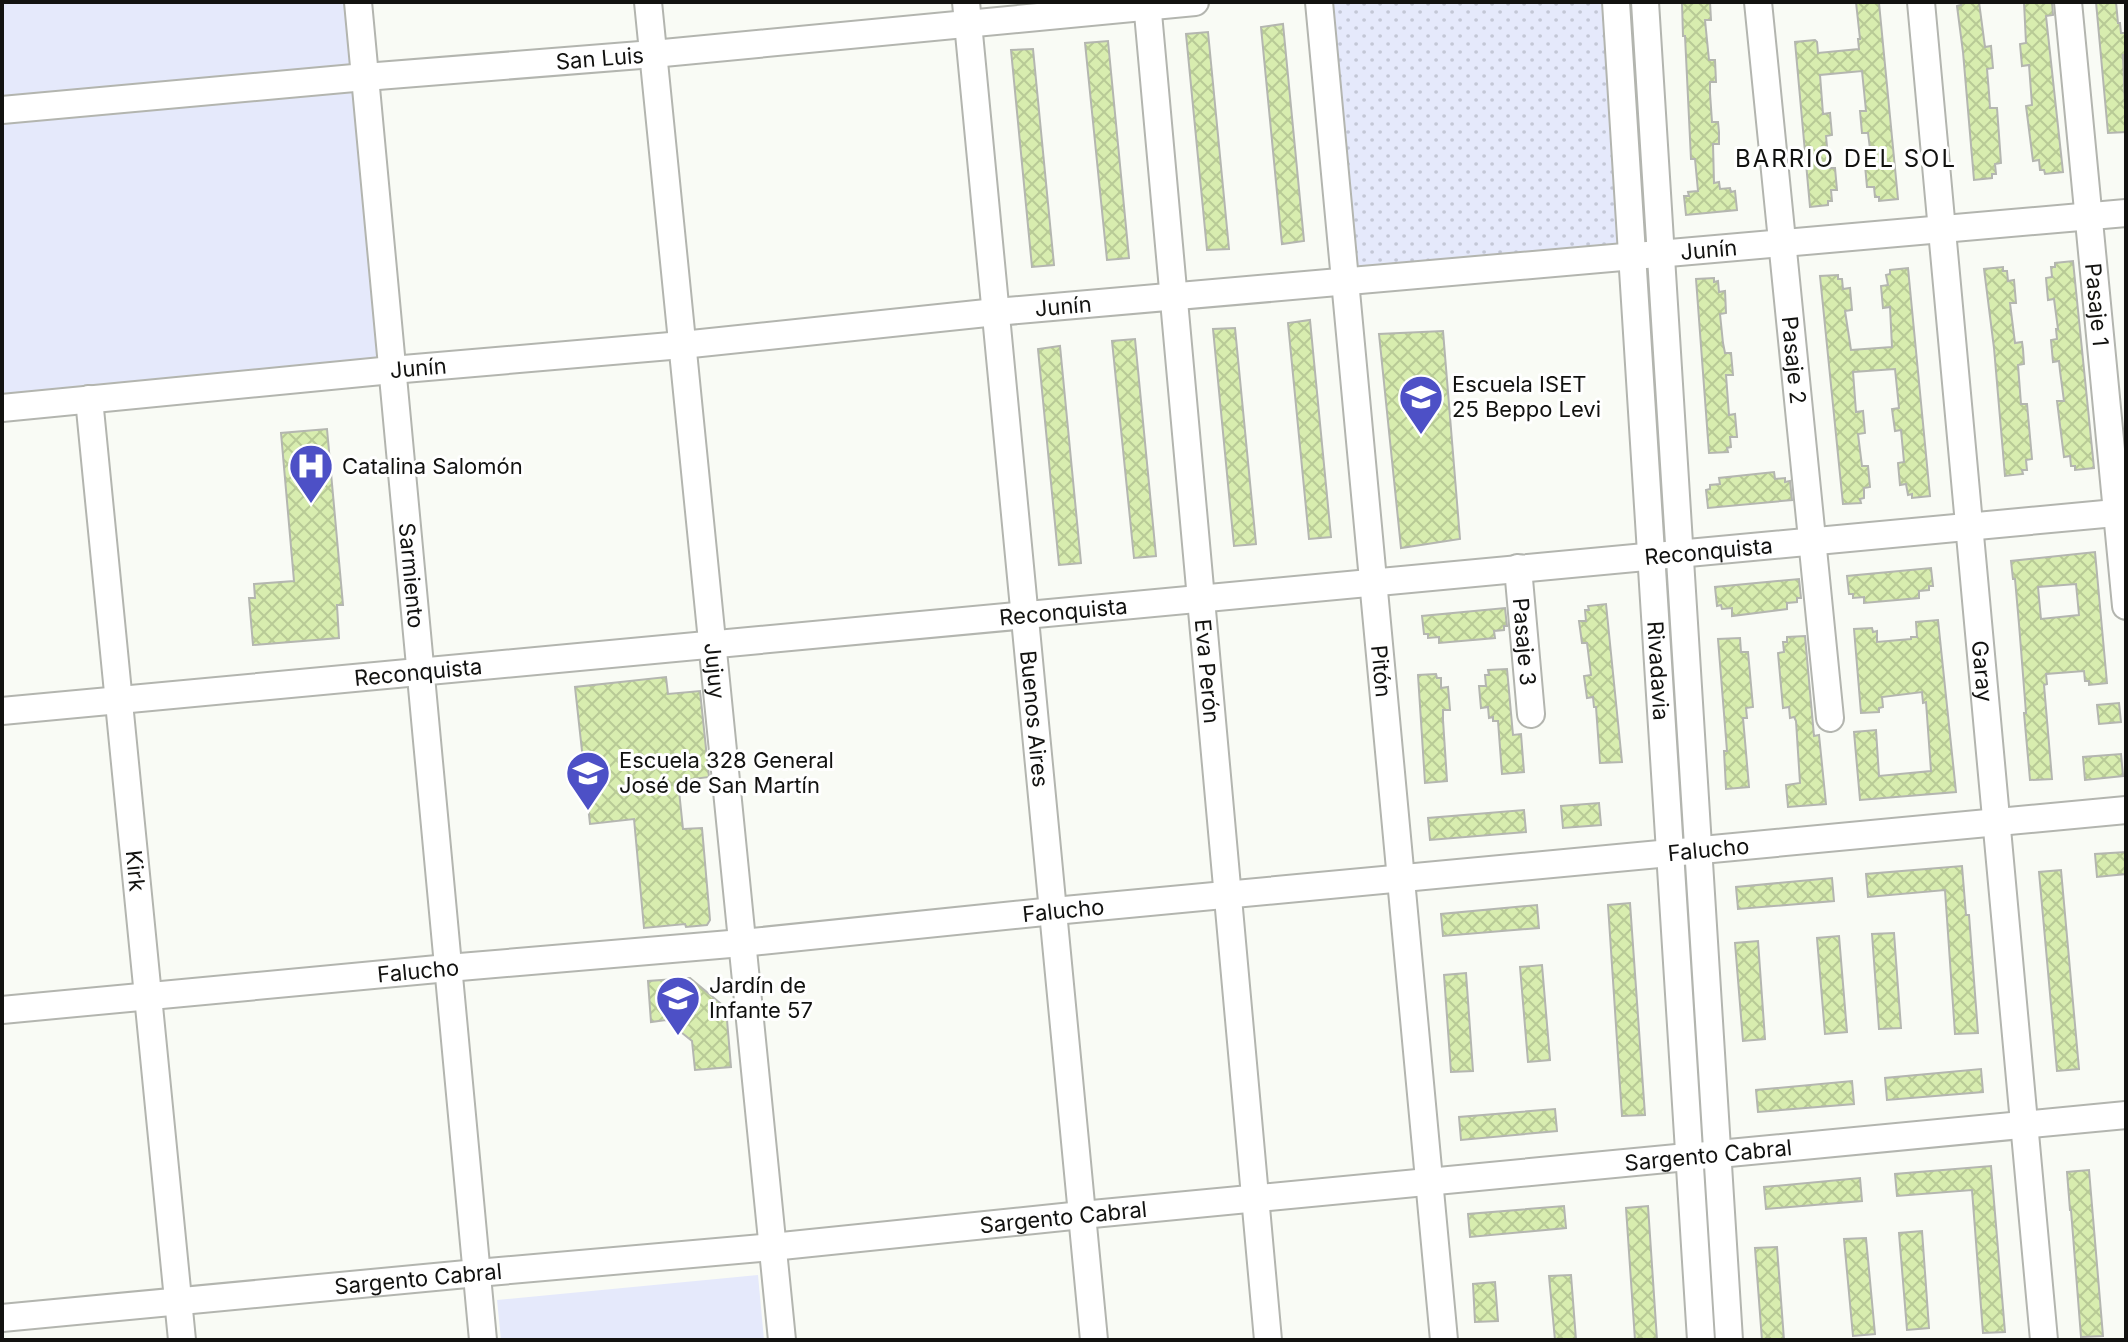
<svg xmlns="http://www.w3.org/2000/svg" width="2128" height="1342" font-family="Inter,sans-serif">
<defs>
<pattern id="grass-dots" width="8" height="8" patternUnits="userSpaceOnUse" patternTransform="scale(2)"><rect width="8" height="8" fill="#e5e9fb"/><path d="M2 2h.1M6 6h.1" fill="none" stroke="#c3c7d6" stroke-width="1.8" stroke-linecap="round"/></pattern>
<pattern id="building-cross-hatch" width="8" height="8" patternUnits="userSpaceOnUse" patternTransform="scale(2)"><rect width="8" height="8" fill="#d8edaf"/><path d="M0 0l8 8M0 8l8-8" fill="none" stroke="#b8ca96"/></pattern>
</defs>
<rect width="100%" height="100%" fill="#f9fbf5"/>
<path fill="url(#grass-dots)" d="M1319 2H1645L1729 1340H1701L1633 257 1346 281Z"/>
<path fill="#e5e9fb" d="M2 2H358L392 370 2 408Z
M758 1275 764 1340H501L497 1300Z"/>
<path fill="url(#building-cross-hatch)" stroke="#b4b6b0" stroke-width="2" fill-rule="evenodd" d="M1682 2H1710L1711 20H1705L1709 60H1715L1716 82H1710V93L1712 122H1718L1719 132V144H1713L1714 183 1719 182 1720 189 1730 188 1731 192 1735 191 1737 210 1686 215 1684 196H1689L1688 192 1698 191 1695 159H1691L1685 36H1683Z
M1856 2 1879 3 1898 199 1879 201V197H1875L1874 187H1867L1865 165H1872L1868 133H1862L1860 111H1866L1862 71 1820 75 1823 114 1830 113 1832 135 1826 136 1829 168H1835L1837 190H1831L1832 201H1828V205L1810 207 1795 42 1815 40 1817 42 1818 53 1859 49 1858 39H1860Z
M1961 2H1979L1985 47 1991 46 1993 68 1987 69 1989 93 1990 108H1997L2001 163 1995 164 1996 174H1992V178L1974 180 1963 52 1957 6 1961 5Z
M2024 2H2052L2053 15 2046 16 2063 172 2045 174 2044 170H2040L2039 160 2033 161 2026 106 2032 105 2029 65 2022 66 2020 44 2026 43Z
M2096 2H2116L2118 23H2120L2121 33H2126V55H2123L2126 132 2108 133Z
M1283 24 1304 241 1282 244 1261 27Z
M1208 32 1229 249 1207 250 1186 34Z
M1108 41 1129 258 1107 260 1085 43Z
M1033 49 1054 265 1032 267 1011 50Z
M2073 261 2094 468 2075 470V466H2071L2070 456 2064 457 2057 401H2064L2060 371 2059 361 2053 362 2051 340 2057 339 2056 329H2058L2054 299 2048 300 2046 278 2052 277 2051 267H2055V263Z
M2003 267V271H2007L2008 281 2014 280 2016 303H2010L2015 343 2022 342 2023 349 2024 364 2018 365 2021 404H2027L2032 459 2026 460 2027 470H2022L2023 474 2005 476 1994 348 1984 269Z
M1908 268 1930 496 1912 498V494L1908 495 1906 484 1900 485 1898 463 1904 462 1901 430 1895 431 1892 409 1899 408 1895 369 1853 372 1856 412 1863 411 1865 433 1858 434 1862 466H1868L1870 487 1864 488V498L1860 499 1861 503 1843 504 1820 276 1838 275V279H1842L1843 289 1850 288 1852 310 1845 311 1851 350 1892 347 1890 307 1883 308 1881 286 1888 285 1886 275 1890 274V270Z
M1714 278V282L1718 281 1719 292 1725 291 1726 313 1720 314 1723 343 1725 353H1731L1733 375H1726L1729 415 1735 414 1737 437H1730L1731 447 1727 448 1728 452 1709 453 1696 279Z
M1310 320 1331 537 1309 539 1288 323Z
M1235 328 1256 544 1234 546 1213 329Z
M1443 331 1460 539 1401 548 1379 334Z
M1135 339 1156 556 1134 558 1112 341Z
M1060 346 1081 563 1059 565 1038 349Z
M327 429 343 605H337L339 638 253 645 249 598H255L254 584 294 581 281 433Z
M1774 472 1775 479 1785 478V482L1790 481 1792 500 1708 508 1706 490 1710 489V485L1720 484 1719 478Z
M2095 552 2107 683 2089 685V681H2085L2084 671 2046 674 2047 684 2044 685 2052 779 2030 780 2024 713H2026L2019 624 2015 579H2013L2011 561ZM2076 584 2079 615 2041 619 2038 587Z
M1931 568 1933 586H1929V590L1919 591V598L1864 603V597L1853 598V594H1849L1847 576Z
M1799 579 1801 598H1797V602L1787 603V609L1732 616V608L1722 609 1721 605 1717 606 1715 587Z
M1606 604 1622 762 1600 763 1596 707H1594L1593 697 1587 698 1584 676 1591 675 1587 643H1582L1579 621H1586L1585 610H1589L1588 606Z
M1505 608 1507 626H1504V630L1494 631 1495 638 1439 643V637L1428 638V634H1424L1422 616Z
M1938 620 1956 792 1860 800 1854 732 1876 730 1879 776 1931 771 1926 702 1923 703 1922 692 1882 697 1883 707 1879 708V712L1861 713 1854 629 1872 628 1873 632 1877 631V642L1911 639V637H1917L1916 622Z
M1805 636 1814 736 1819 735 1826 804 1788 807 1786 785 1800 783 1796 721 1794 717 1790 718 1789 707 1783 708 1778 653 1784 652 1783 642H1787V637Z
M1740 638 1741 652H1748L1753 707 1746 708 1747 718H1743L1749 787 1726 789 1724 751H1727L1718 639Z
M1507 669 1513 735 1521 734 1524 772 1502 774 1498 721H1493V717L1489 718 1488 707 1481 708 1479 686H1486L1485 675H1489L1488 670Z
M1436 674 1437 678H1441V688L1448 687 1450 710H1443V720L1447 781 1425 783 1418 675Z
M666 677 668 694 700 691 709 777 678 781 683 829 702 828 710 920 707 925 686 927 685 924 644 928 634 819 590 824 575 687Z
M2119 703 2121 722 2099 724 2097 705Z
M2121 754 2123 776 2085 780 2083 757Z
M1599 803 1601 825 1563 828 1561 806Z
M1524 810 1526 832 1430 840 1428 818Z
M2126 852V874L2097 877 2095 854Z
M1962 866 1966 915H1969L1978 1033 1955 1034 1945 890 1868 897 1866 874Z
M2061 870 2079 1069 2057 1071 2039 872Z
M1832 878 1834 901 1738 909 1736 887Z
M1630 903 1645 1115 1622 1116 1608 905Z
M1537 905 1539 928 1443 936 1441 914Z
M1894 933 1901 1028 1879 1029 1872 934Z
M1839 936 1847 1032 1825 1034 1817 938Z
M1758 941 1765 1039 1743 1041 1735 943Z
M1542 965 1550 1060 1528 1062 1520 967Z
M1466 973 1473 1071 1451 1072 1444 975Z
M690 978 726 1008 731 1067 695 1070 692 1041 666 1020 651 1022 648 981Z
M1981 1069 1983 1092 1887 1100 1885 1078Z
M1852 1081 1854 1104 1758 1112 1756 1090Z
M1555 1109 1557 1131 1461 1140 1459 1117Z
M1991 1166 2005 1332 1983 1333 1972 1190 1897 1196 1895 1174Z
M2089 1170 2103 1336 2081 1337 2071 1210H2070L2067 1172Z
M1860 1178 1862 1201 1766 1209 1764 1187Z
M1564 1206 1566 1228 1470 1237 1468 1214Z
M1648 1206 1657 1340H1635L1626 1208Z
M1922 1231 1929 1328 1907 1330 1899 1233Z
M1866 1238 1875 1334 1853 1336 1844 1239Z
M1777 1247 1784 1340H1762L1755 1248Z
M1571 1275 1576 1340H1555L1549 1276Z
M1495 1282 1498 1321 1475 1322 1473 1284Z"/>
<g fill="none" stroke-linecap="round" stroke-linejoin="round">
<g stroke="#b3b5af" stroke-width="30">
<g id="minor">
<path id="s1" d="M358 2 483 1340"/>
<path id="s2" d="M648 2 782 1340"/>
<path id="s3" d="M966 2 1094 1340"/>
<path id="s4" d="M1147 2 1268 1340"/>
<path id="s5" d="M1319 2 1444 1340"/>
<path id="s6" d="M1616 2 1701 1340"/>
<path d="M1645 2 1729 1340"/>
<path id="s7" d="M1758 2 1830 718"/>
<path id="s8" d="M1921 2 2044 1340"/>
<path id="s9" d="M2068 2 2126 606"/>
<path id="s10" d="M2 110 365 77 653 54 1195 2"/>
<path id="s11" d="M89 399 182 1340"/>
<path id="s12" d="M2 408 392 370 682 345 996 312 2126 213"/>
<path id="s13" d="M1518 568 1531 714"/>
<path id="s14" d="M2 711 2126 512"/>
<path id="s15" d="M2 1010 448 968 742 943 1054 911 2126 810"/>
<path id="s16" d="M2 1318 477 1273 772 1247 1082 1215 2126 1115"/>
</g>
</g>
<use href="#minor" stroke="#fff" stroke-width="26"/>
</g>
<defs>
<g id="school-pin" transform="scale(2.3)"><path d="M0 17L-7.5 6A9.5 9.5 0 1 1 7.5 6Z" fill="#4d50c6" stroke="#fff"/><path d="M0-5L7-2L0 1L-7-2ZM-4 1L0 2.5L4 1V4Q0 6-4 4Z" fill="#fff"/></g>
<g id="hospital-pin" transform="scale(2.3)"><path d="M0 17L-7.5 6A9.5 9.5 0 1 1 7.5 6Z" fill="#4d50c6" stroke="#fff"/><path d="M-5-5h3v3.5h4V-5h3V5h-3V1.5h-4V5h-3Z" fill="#fff"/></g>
</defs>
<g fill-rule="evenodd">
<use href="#school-pin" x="1421" y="397"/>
<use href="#hospital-pin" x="311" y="466"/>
<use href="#school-pin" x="588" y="773"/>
<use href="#school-pin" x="678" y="998"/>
</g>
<g text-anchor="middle" stroke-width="6" stroke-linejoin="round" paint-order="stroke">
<g font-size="22" fill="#121210" stroke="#fff">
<text dy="8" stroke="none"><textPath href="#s10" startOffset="600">San Luis</textPath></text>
<text dy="8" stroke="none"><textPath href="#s12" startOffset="1714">Junín</textPath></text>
<text dy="8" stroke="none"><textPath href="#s9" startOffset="304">Pasaje 1</textPath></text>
<text dy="8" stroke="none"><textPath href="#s12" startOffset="1066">Junín</textPath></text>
<text dy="8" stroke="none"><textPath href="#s7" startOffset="360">Pasaje 2</textPath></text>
<text dy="8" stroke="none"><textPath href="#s12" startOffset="418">Junín</textPath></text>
<text dy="8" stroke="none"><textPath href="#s14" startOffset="1714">Reconquista</textPath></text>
<text dy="8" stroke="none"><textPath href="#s1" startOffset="576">Sarmiento</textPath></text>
<text dy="8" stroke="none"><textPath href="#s14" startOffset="1066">Reconquista</textPath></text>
<text dy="8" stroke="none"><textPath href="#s13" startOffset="74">Pasaje 3</textPath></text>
<text dy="8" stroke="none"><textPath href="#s2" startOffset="672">Jujuy</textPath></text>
<text dy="8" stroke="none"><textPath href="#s4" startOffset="672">Eva Perón</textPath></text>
<text dy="8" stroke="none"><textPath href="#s5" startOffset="672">Pitón</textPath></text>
<text dy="8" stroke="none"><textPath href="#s6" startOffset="670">Rivadavia</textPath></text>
<text dy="8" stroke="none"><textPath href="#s8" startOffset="672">Garay</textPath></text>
<text dy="8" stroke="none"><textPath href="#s14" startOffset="418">Reconquista</textPath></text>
<text dy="8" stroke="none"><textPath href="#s3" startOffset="720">Buenos Aires</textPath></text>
<text dy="8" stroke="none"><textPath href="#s15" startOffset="1714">Falucho</textPath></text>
<text dy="8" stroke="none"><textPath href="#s11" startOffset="474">Kirk</textPath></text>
<text dy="8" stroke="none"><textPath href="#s15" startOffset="1066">Falucho</textPath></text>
<text dy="8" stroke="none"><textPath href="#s15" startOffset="418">Falucho</textPath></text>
<text dy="8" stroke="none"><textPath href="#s16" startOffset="1714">Sargento Cabral</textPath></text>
<text dy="8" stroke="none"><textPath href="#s16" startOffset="1066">Sargento Cabral</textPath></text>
<text dy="8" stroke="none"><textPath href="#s16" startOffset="418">Sargento Cabral</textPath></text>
</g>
<g font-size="22" fill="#121210" stroke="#fff" text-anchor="start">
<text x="1452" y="392">Escuela ISET<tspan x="1452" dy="25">25 Beppo Levi</tspan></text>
<text x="342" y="474">Catalina Salomón</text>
<text x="619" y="768">Escuela 328 General<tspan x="619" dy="25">José de San Martín</tspan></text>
<text x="709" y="993">Jardín de<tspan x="709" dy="25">Infante 57</tspan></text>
</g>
<g font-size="24" letter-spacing="2" fill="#121210" stroke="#fff">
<text x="1846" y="167">BARRIO DEL SOL</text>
</g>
</g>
<rect width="2128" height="1342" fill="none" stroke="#121210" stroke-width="8"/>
</svg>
